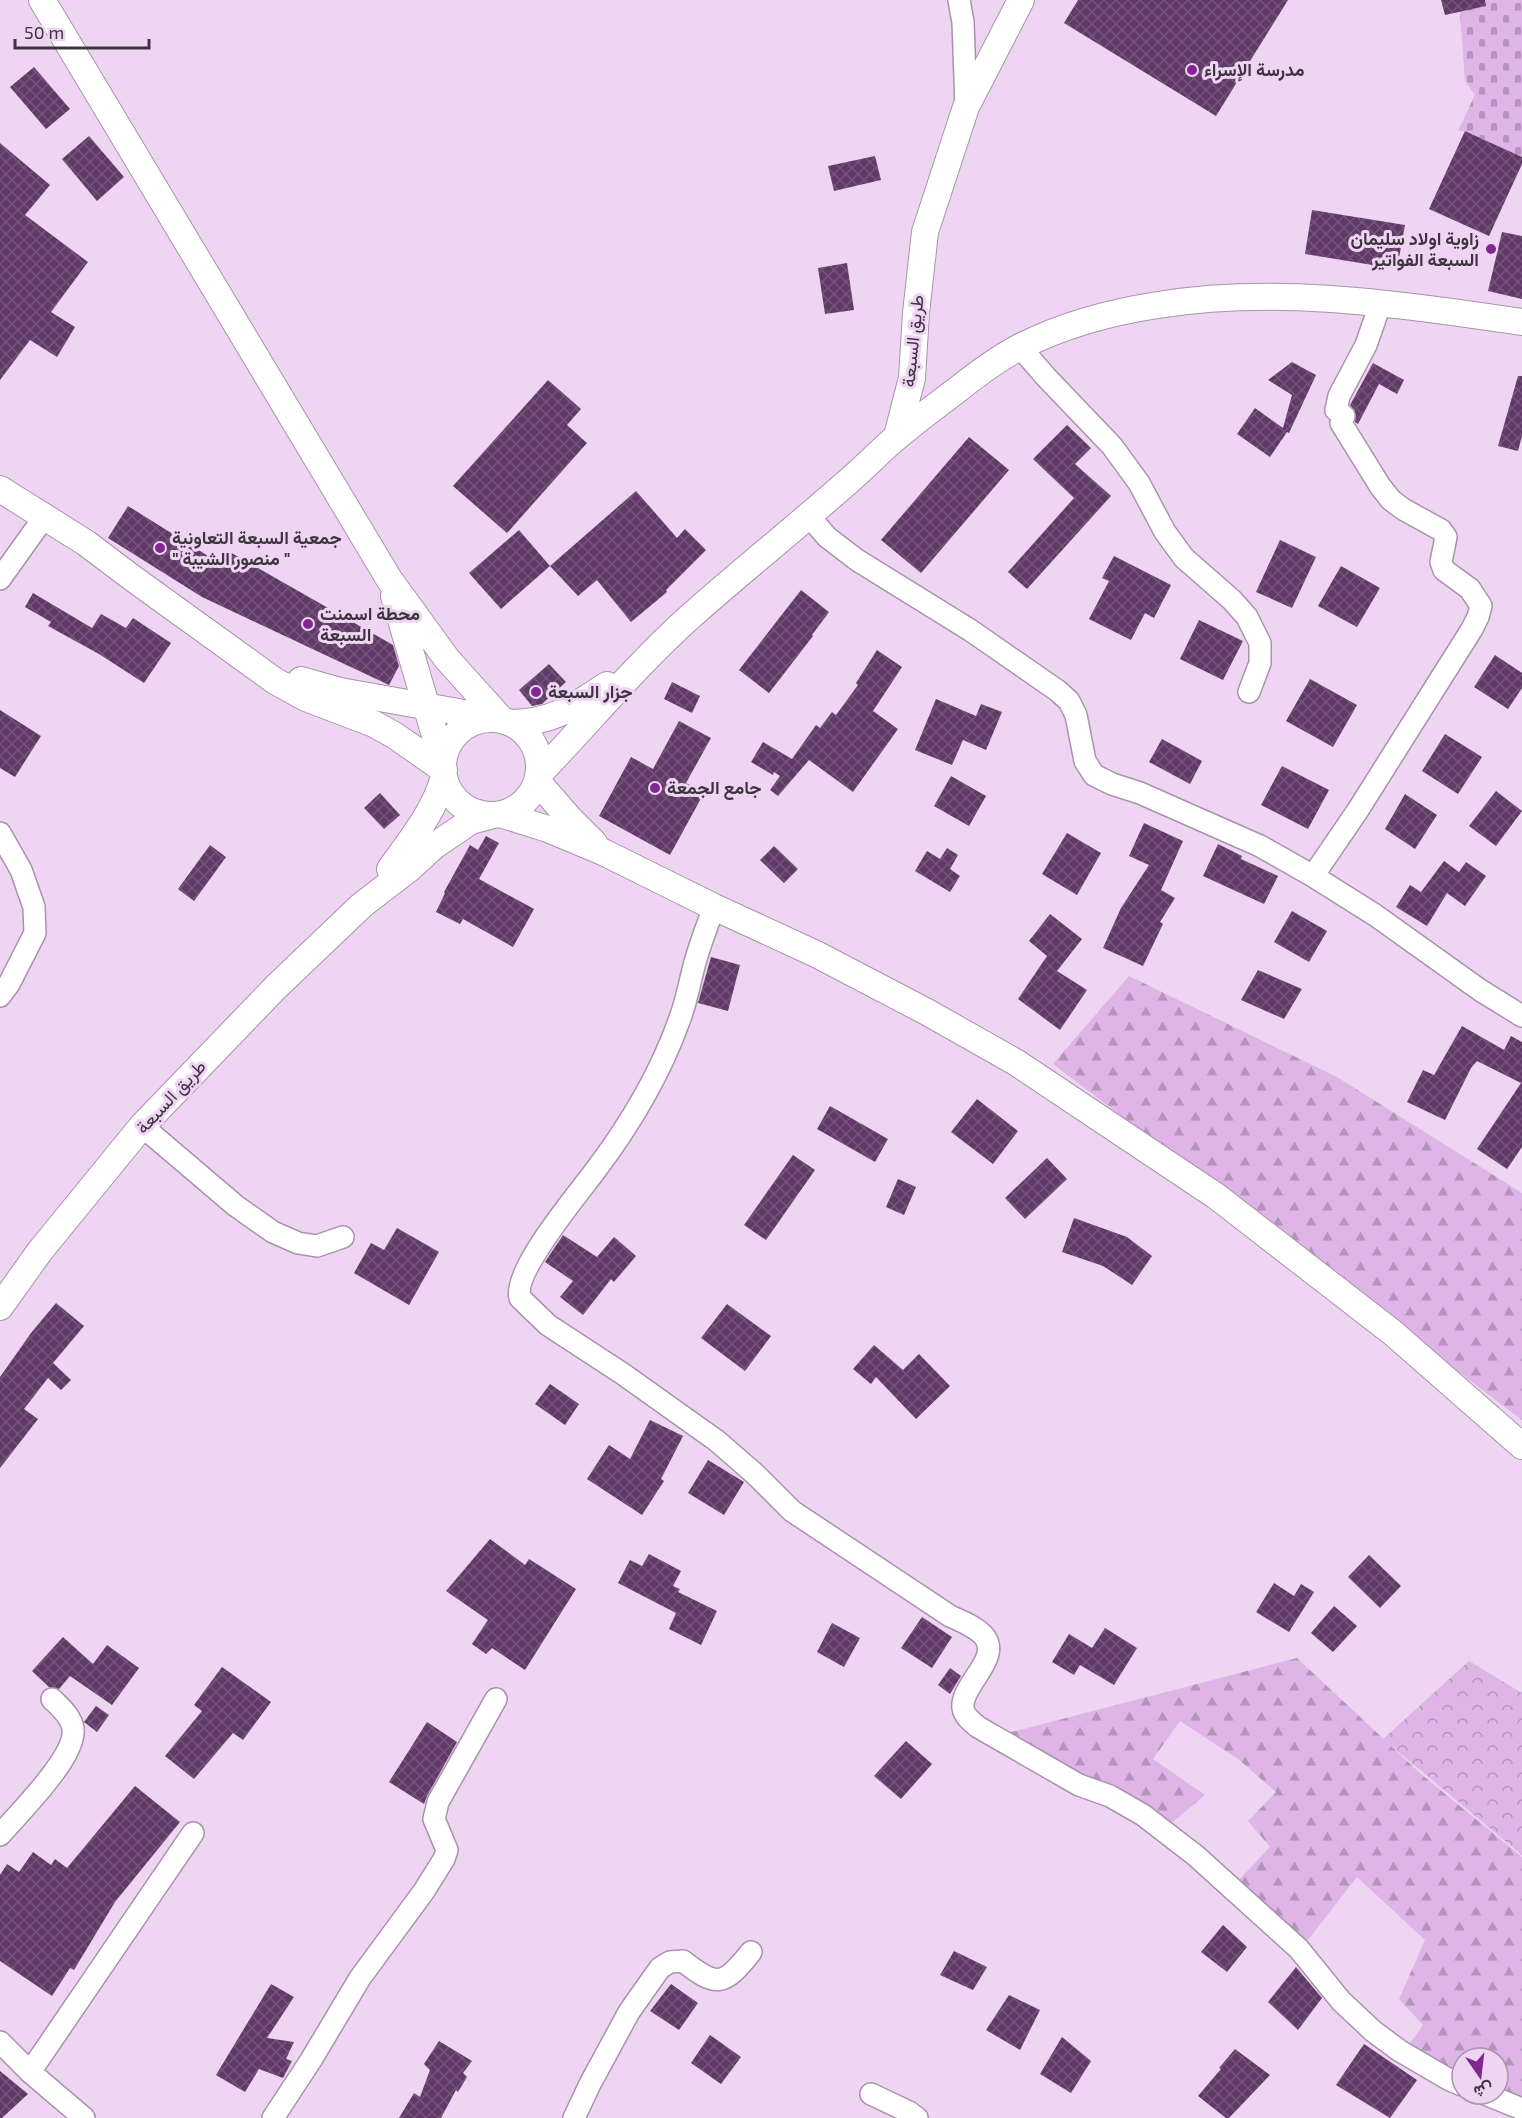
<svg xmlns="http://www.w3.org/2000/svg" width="1522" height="2118" font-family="'Exo 2',Vazirmatn,sans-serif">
<defs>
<pattern id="forest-firs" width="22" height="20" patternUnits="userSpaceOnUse" patternTransform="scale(1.5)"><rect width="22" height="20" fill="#deb5e6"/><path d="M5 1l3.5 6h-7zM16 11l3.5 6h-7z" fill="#b594bc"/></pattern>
<pattern id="cemetery-stones" width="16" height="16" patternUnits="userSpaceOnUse" patternTransform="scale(1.5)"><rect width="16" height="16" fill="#deb5e6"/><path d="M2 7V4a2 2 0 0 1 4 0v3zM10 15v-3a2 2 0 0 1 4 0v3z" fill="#b594bc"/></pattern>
<pattern id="park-crowns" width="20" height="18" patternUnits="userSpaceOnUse" patternTransform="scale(1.5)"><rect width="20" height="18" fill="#deb5e6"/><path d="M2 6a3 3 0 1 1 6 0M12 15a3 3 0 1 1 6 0" fill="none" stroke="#b594bc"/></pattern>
<pattern id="building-cross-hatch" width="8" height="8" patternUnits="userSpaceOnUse" patternTransform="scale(1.5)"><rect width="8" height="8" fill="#613a68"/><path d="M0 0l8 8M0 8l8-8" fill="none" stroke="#75557b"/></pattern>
</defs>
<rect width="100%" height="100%" fill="#eed5f2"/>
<path fill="url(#forest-firs)" d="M1129 976 1337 1077 1522 1193V1420L1053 1064Z
M1297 1658 1421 1774 1522 1857V2100L1498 2089V2058H1462V2074L1406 2049 1423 2025 1399 1999 1425 1940 1357 1877 1304 1945 1236 1883 1270 1847 1248 1821 1276 1792 1238 1759 1180 1721 1153 1759 1205 1795 1162 1831 1004 1734Z"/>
<path fill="url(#cemetery-stones)" d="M1459 0H1522V157L1466 131H1458L1475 95 1465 81Z"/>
<path fill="url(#park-crowns)" d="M1469 1661 1522 1693V1855L1383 1739Z"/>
<path fill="url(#building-cross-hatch)" d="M1078 0H1288L1216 116 1064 23Z
M1441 0H1485L1486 6 1445 15Z
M34 67 70 109 46 129 10 87Z
M1465 131 1522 157V164L1489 236 1429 209Z
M89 136 124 177 97 201 62 159Z
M0 143 50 185 25 215 88 262 51 312 75 327 57 357 30 340 0 380Z
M875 156 881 180 834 191 828 166Z
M1312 210 1405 225 1397 269 1305 254Z
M1502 232 1522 236V299L1488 291Z
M847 263 854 310 825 314 818 268Z
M1292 362 1316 375 1289 433 1287 432 1270 457 1237 434 1255 408 1283 428 1292 395 1268 380Z
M1373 363 1404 380 1397 394 1379 384 1358 424 1355 422V411L1350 405Z
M1518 376H1522V436L1518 451 1498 446Z
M548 380 581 409 567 425 587 443 507 533 453 486Z
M1067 425 1091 448 1075 464 1111 496 1027 589 1008 572 1074 498 1033 459Z
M969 437 1009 470 921 573 881 540Z
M636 491 677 538 685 529 706 550 666 590 667 592 631 622 597 580 578 596 550 566Z
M128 506 221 564 228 551 393 645 399 666 389 685 202 597 108 538Z
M519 530 550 566 501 609 469 573Z
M1280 540 1316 557 1292 608 1256 592Z
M1114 556 1171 585 1154 618 1145 613 1131 640 1089 619 1109 581 1102 578Z
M1341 566 1380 588 1357 627 1318 606Z
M801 590 829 612 812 635 813 636 769 693 739 670Z
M33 593 92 628 101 614 126 628 133 618 171 643 144 683 99 654 48 626 51 622 25 607Z
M1199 620 1243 641 1223 680 1180 659Z
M877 650 902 667 873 711 898 729 853 792 809 760 778 796 770 790 780 776 774 772 773 775 751 762 763 742 792 759 816 725 820 728 832 712 836 715 858 685 856 683Z
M1495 655 1522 673V688L1508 709 1474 687Z
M549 664 566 682 542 704 532 706 519 690Z
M1310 679 1357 705 1333 747 1286 721Z
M672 682 700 696 692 713 664 699Z
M936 699 976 716 981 704 1002 712 986 750 963 740 952 765 915 750Z
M0 710 41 736 15 777 0 768Z
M679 721 711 738 686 783 704 793 670 855 599 816 631 757 653 769Z
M1445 734 1482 757 1458 794 1422 771Z
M1162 739 1202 761 1190 784 1149 762Z
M1282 766 1329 790 1308 829 1261 805Z
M951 776 986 796 969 826 934 806Z
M1496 791 1522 811 1496 846 1469 826Z
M380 793 400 815 384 829 364 808Z
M1405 794 1437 815 1415 849 1385 829Z
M1144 823 1183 841 1161 890 1175 898 1160 922 1163 924 1143 966 1103 948 1121 908 1149 865 1129 856Z
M1067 833 1101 853 1077 895 1042 874Z
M486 836 499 843 479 879 534 909 513 947 463 919 460 924 436 912 445 893 444 892 470 845 478 850Z
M1218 844 1242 856 1241 859 1278 876 1264 904 1203 876Z
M210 845 226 857 194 901 178 889Z
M774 846 798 869 784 883 760 860Z
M947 848 958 855 950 869 960 876 950 892 915 871 927 851 940 859Z
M1444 861 1459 872 1466 862 1486 876 1465 906 1447 893 1427 926 1396 907 1410 885 1421 892Z
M1292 911 1327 931 1309 962 1274 942Z
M1050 914 1082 939 1057 971 1087 990 1060 1030 1018 999 1047 956 1029 941Z
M711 957 740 965 728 1011 698 1003Z
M1258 970 1302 989 1284 1019 1241 1000Z
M1462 1026 1504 1050 1511 1036 1522 1042V1147L1507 1169 1477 1149 1521 1083 1477 1061 1471 1068 1445 1120 1407 1102 1423 1070 1434 1075Z
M977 1099 1018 1131 993 1164 951 1132Z
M830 1106 888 1139 875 1162 817 1129Z
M793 1155 815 1170 766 1240 744 1225Z
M1047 1158 1067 1179 1025 1219 1005 1198Z
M898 1179 916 1187 904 1215 886 1207Z
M1074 1218 1127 1237 1152 1256 1132 1285 1103 1266 1062 1252Z
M397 1228 439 1252 409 1305 354 1273 371 1243 384 1250Z
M563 1235 597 1257 614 1237 636 1256 614 1282 611 1279 583 1315 560 1297 573 1281 545 1262Z
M56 1303 84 1326 53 1363 71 1380 61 1390 48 1378 24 1409 38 1419 0 1468V1377L31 1333Z
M727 1304 771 1336 745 1371 701 1338Z
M874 1345 903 1370 919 1354 950 1386 916 1419 876 1377 871 1384 853 1369Z
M550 1384 579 1404 565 1425 535 1404Z
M650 1420 683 1436 661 1479 664 1481 642 1515 587 1479 609 1445 630 1459Z
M708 1460 744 1482 724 1515 688 1493Z
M490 1539 525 1565 529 1559 576 1589 525 1670 492 1648 486 1654 472 1644 488 1620 446 1591Z
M649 1554 681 1571 673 1586 680 1589 678 1592 717 1611 701 1645 669 1629 676 1613 618 1583 630 1560 642 1566Z
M1369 1555 1401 1586 1380 1608 1348 1577Z
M1274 1583 1294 1596 1301 1584 1314 1592 1289 1632 1256 1612Z
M1334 1606 1357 1626 1333 1652 1311 1633Z
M922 1617 952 1637 932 1668 901 1648Z
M832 1623 860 1638 844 1667 817 1652Z
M1105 1628 1137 1648 1114 1685 1080 1665 1074 1675 1052 1662 1069 1634 1092 1648Z
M63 1637 93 1664 107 1645 139 1668 112 1705 70 1676 59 1689 49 1687 32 1671Z
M222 1667 271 1702 243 1740 233 1733 194 1779 165 1756 202 1711 194 1705Z
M950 1668 961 1676 950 1694 938 1685Z
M96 1706 109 1715 97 1732 84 1722Z
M427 1722 457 1742 427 1796 424 1804 389 1782Z
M906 1741 932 1764 901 1799 874 1776Z
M135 1786 180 1822 115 1902 74 1970 70 1968 52 1996 0 1961V1875L7 1864 19 1872 33 1852 51 1865 55 1859 67 1868Z
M1223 1925 1247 1947 1227 1972 1201 1952Z
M954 1951 987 1967 973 1990 940 1975Z
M1296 1967 1322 1998 1298 2030 1268 2002Z
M271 1984 294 1997 267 2038 294 2042 286 2059 292 2061 283 2078 259 2069 245 2092 216 2075Z
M671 1984 698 2003 679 2030 650 2011Z
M1009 1995 1040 2010 1020 2050 986 2030Z
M710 2035 741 2057 721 2084 691 2063Z
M1062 2037 1091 2061 1071 2093 1040 2074Z
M439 2041 472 2061 463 2073 467 2077 458 2092 456 2090 441 2118H399L414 2093 420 2097 430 2070 424 2064Z
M1364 2044 1417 2080 1390 2118 1336 2085Z
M1235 2049 1270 2075 1229 2118H1226L1198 2096 1221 2069 1219 2068Z
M0 2071 28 2094 2 2118H0Z"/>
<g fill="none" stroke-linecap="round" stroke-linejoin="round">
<g stroke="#a992ad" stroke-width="24">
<path id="minor" d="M959 0 963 22 966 107
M1020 347 1046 377 1112 446 1139 483 1165 532 1184 558 1232 600 1247 617 1260 643V663L1249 692
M808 515 827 537 857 560 970 630 1058 691 1069 701 1076 715 1085 761 1094 775 1112 784 1140 793 1260 846 1313 876 1375 915 1480 990 1522 1016
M0 579 45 516
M0 833 21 870 34 907 35 933 9 984 0 996
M1313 876 1358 810 1472 629 1478 617 1481 606 1470 589 1444 570 1441 562 1446 537 1441 530 1403 509 1391 500 1380 486 1341 423 1344 416 1336 410 1339 396 1366 345 1381 302
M714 907C708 924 701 941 696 959 690 979 687 1001 679 1021 660 1074 629 1126 595 1171 578 1194 512 1272 520 1298L548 1325 623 1374 717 1441 755 1474 792 1511 950 1616C961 1621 974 1626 983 1635 1004 1657 960 1685 963 1708 964 1716 972 1722 978 1727L1079 1785 1110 1796 1143 1815 1195 1855 1299 1949 1341 2001 1373 2031 1400 2051 1448 2079 1462 2085
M142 1126 236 1206 273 1232 298 1243 317 1246 343 1237
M0 1835C18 1814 77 1756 73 1729 72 1717 60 1707 52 1699
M0 2042 30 2072 84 2118
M30 2072 193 1833
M871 2094 909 2112 917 2118
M1485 2094 1522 2109
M273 2118 311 2060 360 1978 424 1891 444 1859 447 1850 434 1819 438 1802 496 1699
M574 2118 590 2084 629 2012 660 1968 670 1962 683 1961C717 1988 724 1986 751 1952"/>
</g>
<g stroke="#a992ad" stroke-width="28">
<path id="tertiary" d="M42 0 389 579 447 659 502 720
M897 436 912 378 916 313 925 232 966 107 1021 0
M0 489 86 543 131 577 275 681 306 698 374 724 394 735 444 770
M394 596 443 763
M301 680 340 691 492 718
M443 767a48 48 0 1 1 96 0a48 48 0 1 1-96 0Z
M512 723C554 722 573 707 607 685
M539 774C590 721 637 664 692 615 744 569 799 525 851 479 867 465 881 450 898 436 917 420 937 405 957 390 977 374 997 359 1020 347 1061 326 1112 312 1158 305 1280 285 1401 305 1522 322
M537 781 570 819 594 843
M500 814 548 829 603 852 714 907 816 954 927 1012 1017 1063 1216 1196 1393 1333 1522 1446
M390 869C411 840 434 812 444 777
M0 1307 40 1251 142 1126 276 987 362 905 409 869 434 846 471 821 493 815"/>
</g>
<use href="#minor" stroke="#fff" stroke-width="21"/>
<use href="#tertiary" stroke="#fff" stroke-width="26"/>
</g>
<g fill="#822692" stroke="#eed5f2" stroke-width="2">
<circle cx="1192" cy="70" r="6"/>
<circle cx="1491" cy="249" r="6"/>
<circle cx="160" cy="548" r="6"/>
<circle cx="308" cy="624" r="6"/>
<circle cx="536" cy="692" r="6"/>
<circle cx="655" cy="788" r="6"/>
</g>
<g text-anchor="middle" stroke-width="6" stroke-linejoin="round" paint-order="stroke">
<g font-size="18" font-weight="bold" fill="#3d343f" stroke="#eed5f2" text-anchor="start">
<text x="1204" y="76">مدرسة الإسراء</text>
<text x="1479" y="245" text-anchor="end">زاوية اولاد سليمان<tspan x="1479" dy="21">السبعة الفواتير</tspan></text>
<text x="172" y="544">جمعية السبعة التعاونية<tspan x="172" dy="21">" منصور الشيبة "</tspan></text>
<text x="320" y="620">محطة اسمنت<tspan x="320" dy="21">السبعة</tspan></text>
<text x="548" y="698">جزار السبعة</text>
<text x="667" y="794">جامع الجمعة</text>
</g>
<g font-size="18" fill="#3d343f" stroke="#eed5f2">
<text transform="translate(913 341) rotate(-84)" y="6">طريق السبعة</text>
<text transform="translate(171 1097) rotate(-47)" y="6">طريق السبعة</text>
</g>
</g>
<g transform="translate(1480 2076) rotate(166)"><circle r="28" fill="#eed5f2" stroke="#a795aa" stroke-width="1.5"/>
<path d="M0-4.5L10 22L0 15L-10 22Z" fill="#822692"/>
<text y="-9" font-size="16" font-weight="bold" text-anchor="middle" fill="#3d343f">ش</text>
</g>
<path d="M15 39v9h134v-9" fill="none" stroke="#3d343f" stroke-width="3"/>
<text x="24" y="39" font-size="18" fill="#3d343f" stroke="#eed5f2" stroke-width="4.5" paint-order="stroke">50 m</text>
</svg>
